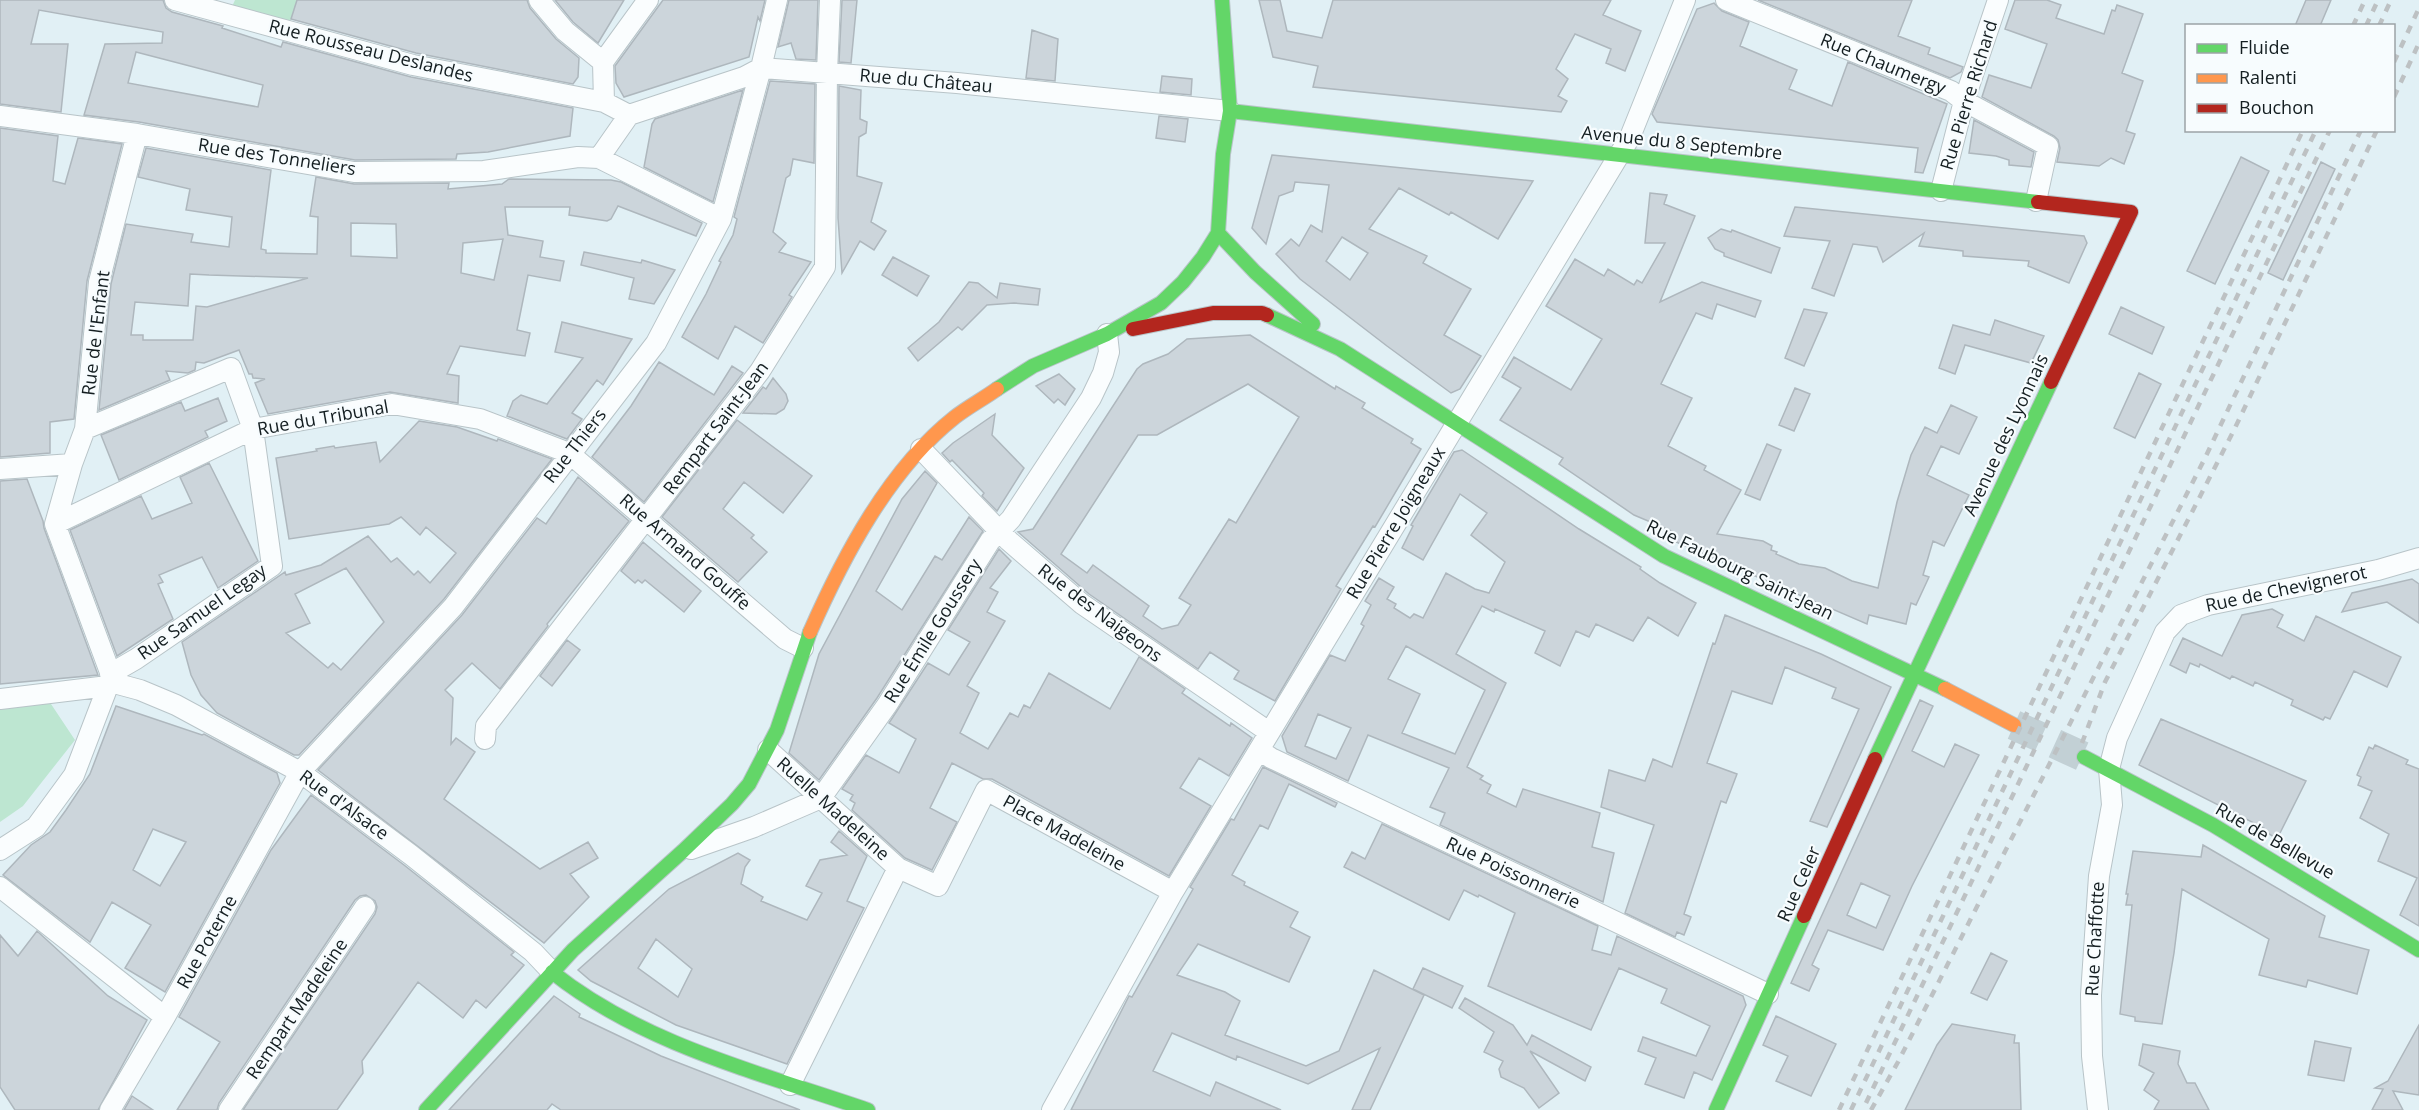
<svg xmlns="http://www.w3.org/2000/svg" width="2419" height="1110" font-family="'Open Sans',sans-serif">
<rect width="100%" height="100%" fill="#e1f0f5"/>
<path fill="#bde6d1" d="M235 0H297L288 28 230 11Z
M49 701 75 740 23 806 0 822V708Z"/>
<path fill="#ccd5db" stroke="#aeb7bd" stroke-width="1.5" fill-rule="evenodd" d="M0 0H163L166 8 172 12 223 26 222 28 281 47 283 42 411 77 573 108 570 136 488 152 457 154 456 159 355 160 139 122 84 115 105 44 162 43 163 32 39 10 31 44H68L61 112 0 104ZM136 52 263 85 258 107 128 83Z
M297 0H527L530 8 556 39 579 58 578 77 573 84 416 53 291 19Z
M555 0H624L598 43 573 22Z
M663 0H765L760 21 758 17 749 57 624 97 616 83 615 66Z
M789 0H818L816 60 796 59 791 43 778 47Z
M842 0H857L851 63 839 62Z
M1259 0H1280L1287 31 1322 38 1333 0H1611L1603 15 1641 31 1625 71 1606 63 1611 49 1575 34 1556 69 1568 79 1558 96 1567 101 1561 112 1313 87 1318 66 1273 57Z
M1758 0H1912L1898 36 1930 48 1928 54 1963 67 1961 72 1950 78Z
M2015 0H2047L2061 5 2056 18 2104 34 2112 10 2115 11 2117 5 2143 14 2122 73 2143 81 2126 131 2135 134 2124 164 2111 158 2099 166 2057 162 2060 148 2058 140 2054 136 1982 97 1989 75 2031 88 2047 44 2005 29Z
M2306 0H2331L2320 26H2295Z
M1714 3 1722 11 1749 22 1740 46 1797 70 1789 89 1832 106 1848 62 1947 104 1923 173 1915 172 1918 148 1657 122 1652 114 1697 9Z
M1032 30 1058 39 1055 81 1026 78Z
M1162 76 1192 79 1191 95 1160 92Z
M770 81 815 84 814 163 793 159 790 175 786 178 773 232 786 243 779 252 811 262 789 295 792 297 763 343 735 326 718 359 682 337 706 294 721 262 719 261 733 235 737 219 734 217Z
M839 86 861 90 860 119 867 122 866 133 859 137 857 176 882 183 871 222 886 231 874 250 860 241 842 273 838 218Z
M743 90 713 202 644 167 652 124 655 119Z
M1159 116 1188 119 1185 142 1156 138Z
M1974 120 2034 152 2031 167 2009 165V160L1996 156 1969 153Z
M0 128 58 136 53 181 65 184 78 138 122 144 87 281 74 419 50 422V453L0 457Z
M146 148 271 170 261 249 266 250V253L317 254 318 217 310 216 316 177 354 184 449 183 448 189 502 184 509 179 611 180 621 182 702 223 696 236 618 206 611 219 607 221 569 215 570 207H505L508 235 543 241 540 257 564 261 560 281 528 275 517 330 530 333 525 356 460 346 447 374 459 376 458 403 390 392 268 414 255 383 265 379 253 378 252 374H249L239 350 204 363 196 362 195 370 188 373 166 371 170 380 99 410 111 284 126 224 193 234 191 242 229 247 232 217 186 210 190 189 138 177ZM351 223 396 224 397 258 351 256ZM503 239 494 280 461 273 463 243ZM190 274 209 275 308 278 207 307 196 306 193 340H143V335H131L135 302 188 306Z
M1272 155 1533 181 1498 239 1451 212 1449 215 1399 188 1369 229 1427 256 1423 263 1471 289 1444 335 1481 356 1460 389 1451 393 1387 346 1300 279 1276 254 1291 239 1299 246 1311 225 1322 232 1329 185 1295 182 1293 191 1279 196 1266 244 1252 228ZM1342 237 1368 253 1350 280 1326 261Z
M2241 157 2269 171 2215 284 2187 271Z
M2321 162 2335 169 2283 280 2268 273Z
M1650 193 1667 195 1664 204 1695 216 1660 302 1702 282 1761 301 1755 317 1717 304 1712 319 1696 313 1661 384 1692 398 1668 446 1706 466 1704 470 1741 490 1717 534 1763 541 1772 546 1771 550 1777 552 1776 554 1799 564 1825 568 1852 581 1878 588 1897 502 1911 455 1925 427 1937 433 1951 405 1977 417 1959 454 1941 446 1927 475 1969 495 1944 546 1933 541 1923 575 1929 577 1916 605 1911 603 1906 624 1869 615 1867 624 1674 541 1668 538 1672 531 1634 515 1559 464 1563 458 1500 420 1521 388 1502 377 1514 357 1571 390 1602 339 1546 306 1575 259 1604 276 1608 269 1634 285 1637 280 1642 283 1665 243H1645Z
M1795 207 2084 236 2087 243 2069 283 2028 266 2029 261 1963 256V251L1919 246 1924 233 1883 262 1877 247 1853 244 1834 296 1812 288 1830 241 1784 236Z
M1721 229 1731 232 1732 230 1780 248 1771 273 1724 256V253L1715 249 1708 238Z
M584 252 641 263 642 260 675 270 654 304 629 299 634 278 581 265Z
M893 257 929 276 917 296 882 275Z
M969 282 978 283 997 298 1000 283 1040 289 1038 305 1014 303 987 305 962 330 958 327 918 361 908 348 939 322Z
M2121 307 2164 327 2152 354 2109 334Z
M1804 309 1827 313 1804 366 1785 358Z
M1995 320 2044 336 2031 363 1965 345 1955 374 1939 368 1953 325 1990 335Z
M562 322 632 339 603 385 597 380 572 413 582 419 567 439 507 416 513 401 521 395 547 404 583 358 555 352Z
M1250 335 1335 389 1336 386 1365 403 1362 408 1413 439 1411 443 1421 449 1375 527 1373 526 1336 586 1341 589 1275 701 1234 679 1239 671 1210 652 1198 669 1089 594 1018 532 1033 529 1137 369 1143 364 1168 354 1187 339ZM1248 384 1299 417 1236 523 1229 519 1179 598 1191 605 1178 625 1162 629 1143 616 1149 606 1093 565 1087 573 1061 554 1138 435H1157Z
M659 362 714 395 732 366 743 373 644 502 592 457 631 406Z
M2139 373 2161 384 2135 438 2114 428Z
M1059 374 1075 389 1065 405 1058 399 1054 403 1036 386Z
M773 378 786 394 788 401 784 409 776 414 743 413 763 387 766 389Z
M1795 388 1810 394 1794 431 1779 425Z
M218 398 227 421 205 431 208 437 119 480 101 435 181 402 185 411Z
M995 414 992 435 1024 468 997 511 982 496 984 493 952 460 950 462 942 453 953 443Z
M737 420 812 476 783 513 744 482 723 509 754 535 751 538 767 552 738 582 662 517Z
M419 421 457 427 497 441 498 439 552 459 444 599 299 755H294L217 713 201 695 191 675 182 642 285 572 286 575 321 565 368 536 391 562 397 558 414 575 418 571 430 583 456 553 426 527 420 535 401 517 389 524 289 539 276 458 317 451 316 449 334 446 335 448 376 442 380 462ZM346 568 384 622 341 670 333 663 328 668 286 633 310 623 295 594Z
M1767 444 1781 450 1760 500 1745 494Z
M1462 450 1579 529 1641 567 1640 569 1660 583 1696 603 1678 636 1648 617 1633 641 1596 624 1589 637 1576 631 1560 666 1535 653 1545 631 1495 609 1494 612 1482 606 1456 654 1506 683 1467 767 1483 776 1480 779 1491 785 1487 793 1516 807 1523 789 1600 813 1592 847 1614 853 1603 902 1440 825 1445 813 1430 807 1449 768 1368 735 1348 781 1287 752 1282 736 1330 655 1345 661 1364 626 1361 624 1371 605 1365 601 1379 578 1394 587 1387 599 1396 604 1394 608 1410 618 1414 614 1423 618 1446 573 1475 589 1489 593 1505 562 1471 535 1487 513 1460 494 1423 560 1402 548 1413 526 1411 525 1454 452ZM1406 646 1485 690 1455 754 1402 733 1420 694 1388 679ZM1318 714 1351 728 1336 759 1305 746Z
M209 463 258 561 218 588 202 557 159 575 163 582 158 584 173 619 117 656 70 530 141 496 152 519 192 503 180 477Z
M925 471 937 483 876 591 902 610 935 556 942 560 969 517 983 531 877 698 819 780 789 753 819 654 902 499Z
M578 477 629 521 547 624 548 626 500 689 472 663 445 690 453 698 451 744 456 738 475 752 444 799 540 869 588 842 598 858 570 874 589 897 544 943 318 770 462 615 537 518 546 524Z
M27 479 43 521 44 528 98 675 0 684V481Z
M643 542 701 591 684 612 645 580 642 583 638 580 635 583 621 571Z
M999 549 1011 561 990 588 998 592 987 612 1005 621 967 686 979 693 960 733 988 749 1010 713 1018 717 1024 705 1030 708 1049 673 1110 709 1139 657 1185 689 1182 693 1230 726 1231 723 1252 738 1229 776 1199 758 1180 788 1211 806 1169 876 992 779H983L952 763 930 808 957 822 932 870 905 858 852 810 855 803 850 800 853 795 842 789 866 755 899 773 916 739 889 723 928 663 949 675 970 642 948 630Z
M2412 579 2419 584V623L2387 602 2342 612 2352 593Z
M2272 609 2283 615 2277 627 2304 641 2316 616 2401 657 2387 687 2354 671 2330 719 2325 717 2323 720 2291 705 2293 700 2255 682 2253 686 2232 676 2230 679 2200 664 2199 667 2190 663 2186 673 2170 665 2183 638 2222 656 2242 615Z
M1725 615 1821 654 1891 687 1827 827 1810 821 1859 709 1832 698 1836 688 1785 667 1772 704 1732 691 1707 763 1737 774 1726 803 1721 801 1684 914 1691 917 1684 935 1677 932 1675 937 1625 913 1654 825 1601 807 1609 770 1645 781 1653 759 1672 767 1713 643 1715 644Z
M567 640 580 650 552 686 540 676Z
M1920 700 1933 706 1912 751 1944 767 1955 744 1979 755 1912 886 1883 950 1828 930 1812 965 1819 969 1809 991 1791 983ZM1861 883 1890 896 1876 928 1847 915Z
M116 706 202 735 204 734 277 773 280 783 165 992 125 968 151 925 112 902 90 942 3 875 31 845 50 832 66 810 90 774ZM153 829 186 842 160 886 133 870Z
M2161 719 2306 781 2277 839 2263 830 2264 828 2139 765Z
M2375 745 2408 760 2406 764 2419 769V926L2400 915 2417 878 2378 861 2389 834 2360 818 2372 791 2358 785 2361 777 2357 775 2369 747 2373 749Z
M1263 767 1337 803 1335 807 1289 784 1268 829 1260 825 1232 875 1245 882 1244 885 1298 912 1290 927 1310 937 1289 982 1198 944 1177 975 1225 992 1240 1001 1225 1035 1306 1066 1339 1051 1374 970 1424 995 1370 1110H1352L1380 1048 1308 1084 1237 1056 1236 1060 1172 1033 1153 1071 1210 1096 1216 1082 1281 1110H1071L1129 996 1132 997 1193 889 1190 887 1231 819 1234 820Z
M311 795 404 865 514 952 511 955 524 965 486 1008 476 1000 463 1018 418 982 362 1061 363 1073 337 1110H243L375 914 377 907 375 901 366 895 360 896 355 900 219 1103 217 1110H177L220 1042 179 1017 271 850Z
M1382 824 1598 926 1592 950 1611 955 1617 936 1743 996 1746 1005 1712 1080 1694 1072 1684 1098 1645 1084 1656 1058 1638 1051 1643 1037 1696 1056 1710 1026 1661 1003 1667 989 1619 968 1591 1030 1488 986 1515 913 1479 895 1478 897 1464 890 1449 920 1344 867 1352 852 1365 859Z
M839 831 867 856 847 901 864 908 787 1064 676 1025 591 981 578 970 669 889 738 853 750 860 745 867 741 884 763 897 761 901 807 920 822 893 806 886 820 860 847 855 831 842ZM656 939 692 969 678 997 638 968Z
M2203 845 2325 916 2319 937 2369 950 2357 994 2308 980 2306 987 2259 975 2269 939 2182 889 2174 953 2162 1024 2135 1021V1017L2120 1014 2132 905H2126L2128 894H2126L2133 851 2201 857Z
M37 931 108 996 147 1020 98 1110H15L0 1087V935L18 956Z
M1991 953 2007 961 1987 1000 1971 993Z
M1423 968 1463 986 1452 1008 1413 989Z
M554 996 580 1014 579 1017 661 1056 800 1110H561L552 1104 547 1110H449Z
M1465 998 1513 1025 1527 1045 1532 1035 1591 1067 1585 1081 1530 1051 1559 1093 1539 1108 1524 1088 1501 1077 1499 1069 1503 1061 1484 1052 1494 1032 1459 1008Z
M1776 1016 1836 1044 1811 1096 1776 1081 1788 1056 1763 1045Z
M1952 1024 2015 1035 2014 1043H2019L2021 1110H1905L1937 1045Z
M2419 1025V1095L2393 1091 2403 1110H2372L2383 1089 2375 1088 2388 1081Z
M2315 1041 2351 1048 2344 1081 2308 1075Z
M2143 1044 2180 1051 2178 1064 2187 1083H2195L2209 1110H2154L2159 1101 2144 1090 2154 1073 2139 1065Z
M132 1096 153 1110H124Z"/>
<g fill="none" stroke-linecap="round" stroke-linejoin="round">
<path stroke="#c2d0d5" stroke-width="30" stroke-dasharray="30 15" stroke-linecap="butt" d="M2014 725 2084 757"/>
<g stroke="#b8c4c8" stroke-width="22">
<path id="street" d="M175 0 413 65 604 102 629 115 599 158
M539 0 565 31 603 62 604 102
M1726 0 1951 91 1964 101 2048 146 2036 201
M603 62 648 0
M629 115 744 77 761 68 957 83 1230 111
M0 116 137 134 354 172 484 171 578 157 599 158 721 219
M1941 191 1964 101 1998 0
M85 429 231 368 253 429 272 566 136 659 110 674
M921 449 1009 541 1082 604 1269 732
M0 469 72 464
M55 524 253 429 392 404 480 419 569 453 785 639 803 648
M55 524 72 464 85 429 99 282 137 134
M55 524 114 683
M0 699 108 686 114 683 140 690 176 705 300 772 411 855 533 952 552 972
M485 739 486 726 760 371 825 267 827 73 830 0
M768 750 898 868 938 886 986 790 1173 892
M1259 750 1271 758 1768 994
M691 849 754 827 821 798 887 705 990 541 1011 519 1091 398 1103 373 1109 352 1107 334
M0 850 36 827 74 775 108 686
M0 887 165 1017
M790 1085 898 868
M110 1110 165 1017 300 772 453 607 656 343 721 219 761 68 777 0
M229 1110 365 907
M1052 1110 1173 892 1630 137 1685 0
M2098 1110 2092 1056 2091 995 2099 876 2112 805 2109 769 2117 738 2165 632 2181 615 2208 605 2378 570 2419 558"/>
</g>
<g stroke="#b8c4c8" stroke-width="16">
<path id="fast" d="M1230 111 2038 202
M1218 233 1255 272 1313 324
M1267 315 1340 349 1664 556 1945 689
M997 389 1033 366 1107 334 1161 303 1183 282 1203 257 1218 233 1223 154 1230 111 1222 0
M2084 757 2213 825 2419 950
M1875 759 2051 382
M552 972C642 1044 760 1073 868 1110
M426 1110 573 950 683 851 732 804 749 784 777 730 810 632
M1716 1110 1804 916"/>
</g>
<g stroke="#b8c4c8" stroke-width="16">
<path id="slow" d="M810 632C843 557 889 469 955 417 968 407 983 399 997 389
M1945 689 2014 725"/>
</g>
<g stroke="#b8c4c8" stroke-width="16">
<path id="jam" d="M2038 202 2131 212 2051 382
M1133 329 1213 313H1262L1267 315
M1804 916 1875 759"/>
</g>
<use href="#street" stroke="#fafdfe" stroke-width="20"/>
<use href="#fast" stroke="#63d668" stroke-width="14"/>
<use href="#slow" stroke="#ff974d" stroke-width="14"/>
<use href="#jam" stroke="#b3261e" stroke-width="14"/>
<path stroke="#bdc1c3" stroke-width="4.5" stroke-dasharray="8 8" stroke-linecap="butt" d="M2353 26 2365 0
M2366 26 2378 0
M2379 26 2391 0
M2394 62 2419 8
M2394 97 2419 43
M2082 743 2105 682 2234 430 2377 130
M1866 1103 2330 130
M1839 1110 2303 130
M1851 1110 2316 130
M1871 1110 1898 1062 2205 458 2361 130"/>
</g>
<g text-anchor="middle" stroke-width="4.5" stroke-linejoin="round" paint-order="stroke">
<g font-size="18" fill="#141e21" stroke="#f7fcfe">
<text transform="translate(371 51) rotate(14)" y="6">Rue Rousseau Deslandes</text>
<text transform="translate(1883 64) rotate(22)" y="6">Rue Chaumergy</text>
<text transform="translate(926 81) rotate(5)" y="6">Rue du Château</text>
<text transform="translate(1969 95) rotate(-73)" y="6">Rue Pierre Richard</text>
<text transform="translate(1682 143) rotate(6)" y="6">Avenue du 8 Septembre</text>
<text transform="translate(277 157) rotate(9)" y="6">Rue des Tonneliers</text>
<text transform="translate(96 333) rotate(-83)" y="6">Rue de l'Enfant</text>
<text transform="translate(323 418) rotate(-10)" y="6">Rue du Tribunal</text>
<text transform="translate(716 428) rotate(-53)" y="6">Rempart Saint-Jean</text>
<text transform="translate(2006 435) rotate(-65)" y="6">Avenue des Lyonnais</text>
<text transform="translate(575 446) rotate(-52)" y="6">Rue Thiers</text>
<text transform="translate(1396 523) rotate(-59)" y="6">Rue Pierre Joigneaux</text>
<text transform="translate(685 552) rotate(41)" y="6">Rue Armand Gouffe</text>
<text transform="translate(1740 570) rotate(26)" y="6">Rue Faubourg Saint-Jean</text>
<text transform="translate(2286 589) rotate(-12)" y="6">Rue de Chevignerot</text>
<text transform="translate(202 612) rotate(-35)" y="6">Rue Samuel Legay</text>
<text transform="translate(1100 613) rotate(37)" y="6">Rue des Naigeons</text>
<text transform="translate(933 631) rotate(-58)" y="6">Rue Émile Goussery</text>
<text transform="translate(344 805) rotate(36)" y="6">Rue d'Alsace</text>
<text transform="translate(833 809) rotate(42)" y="6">Ruelle Madeleine</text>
<text transform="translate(1064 833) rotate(29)" y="6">Place Madeleine</text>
<text transform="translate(2275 841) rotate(30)" y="6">Rue de Bellevue</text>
<text transform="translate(1513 873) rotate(25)" y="6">Rue Poissonnerie</text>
<text transform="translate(1799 884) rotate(-66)" y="6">Rue Celer</text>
<text transform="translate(2095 939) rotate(-87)" y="6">Rue Chaffotte</text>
<text transform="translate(207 942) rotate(-61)" y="6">Rue Poterne</text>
<text transform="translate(297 1009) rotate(-56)" y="6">Rempart Madeleine</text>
</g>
</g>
<rect x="2185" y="24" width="210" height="108" fill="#f7fcfe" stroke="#9ca3a6" stroke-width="1.5"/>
<rect x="2197" y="44" width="30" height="9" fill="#63d668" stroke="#9ca3a6" stroke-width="1.5"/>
<text x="2239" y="54" font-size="18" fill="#141e21">Fluide</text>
<rect x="2197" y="74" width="30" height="9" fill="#ff974d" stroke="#9ca3a6" stroke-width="1.5"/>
<text x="2239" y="84" font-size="18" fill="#141e21">Ralenti</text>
<rect x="2197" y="104" width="30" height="9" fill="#b3261e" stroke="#9ca3a6" stroke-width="1.5"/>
<text x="2239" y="114" font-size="18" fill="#141e21">Bouchon</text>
</svg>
